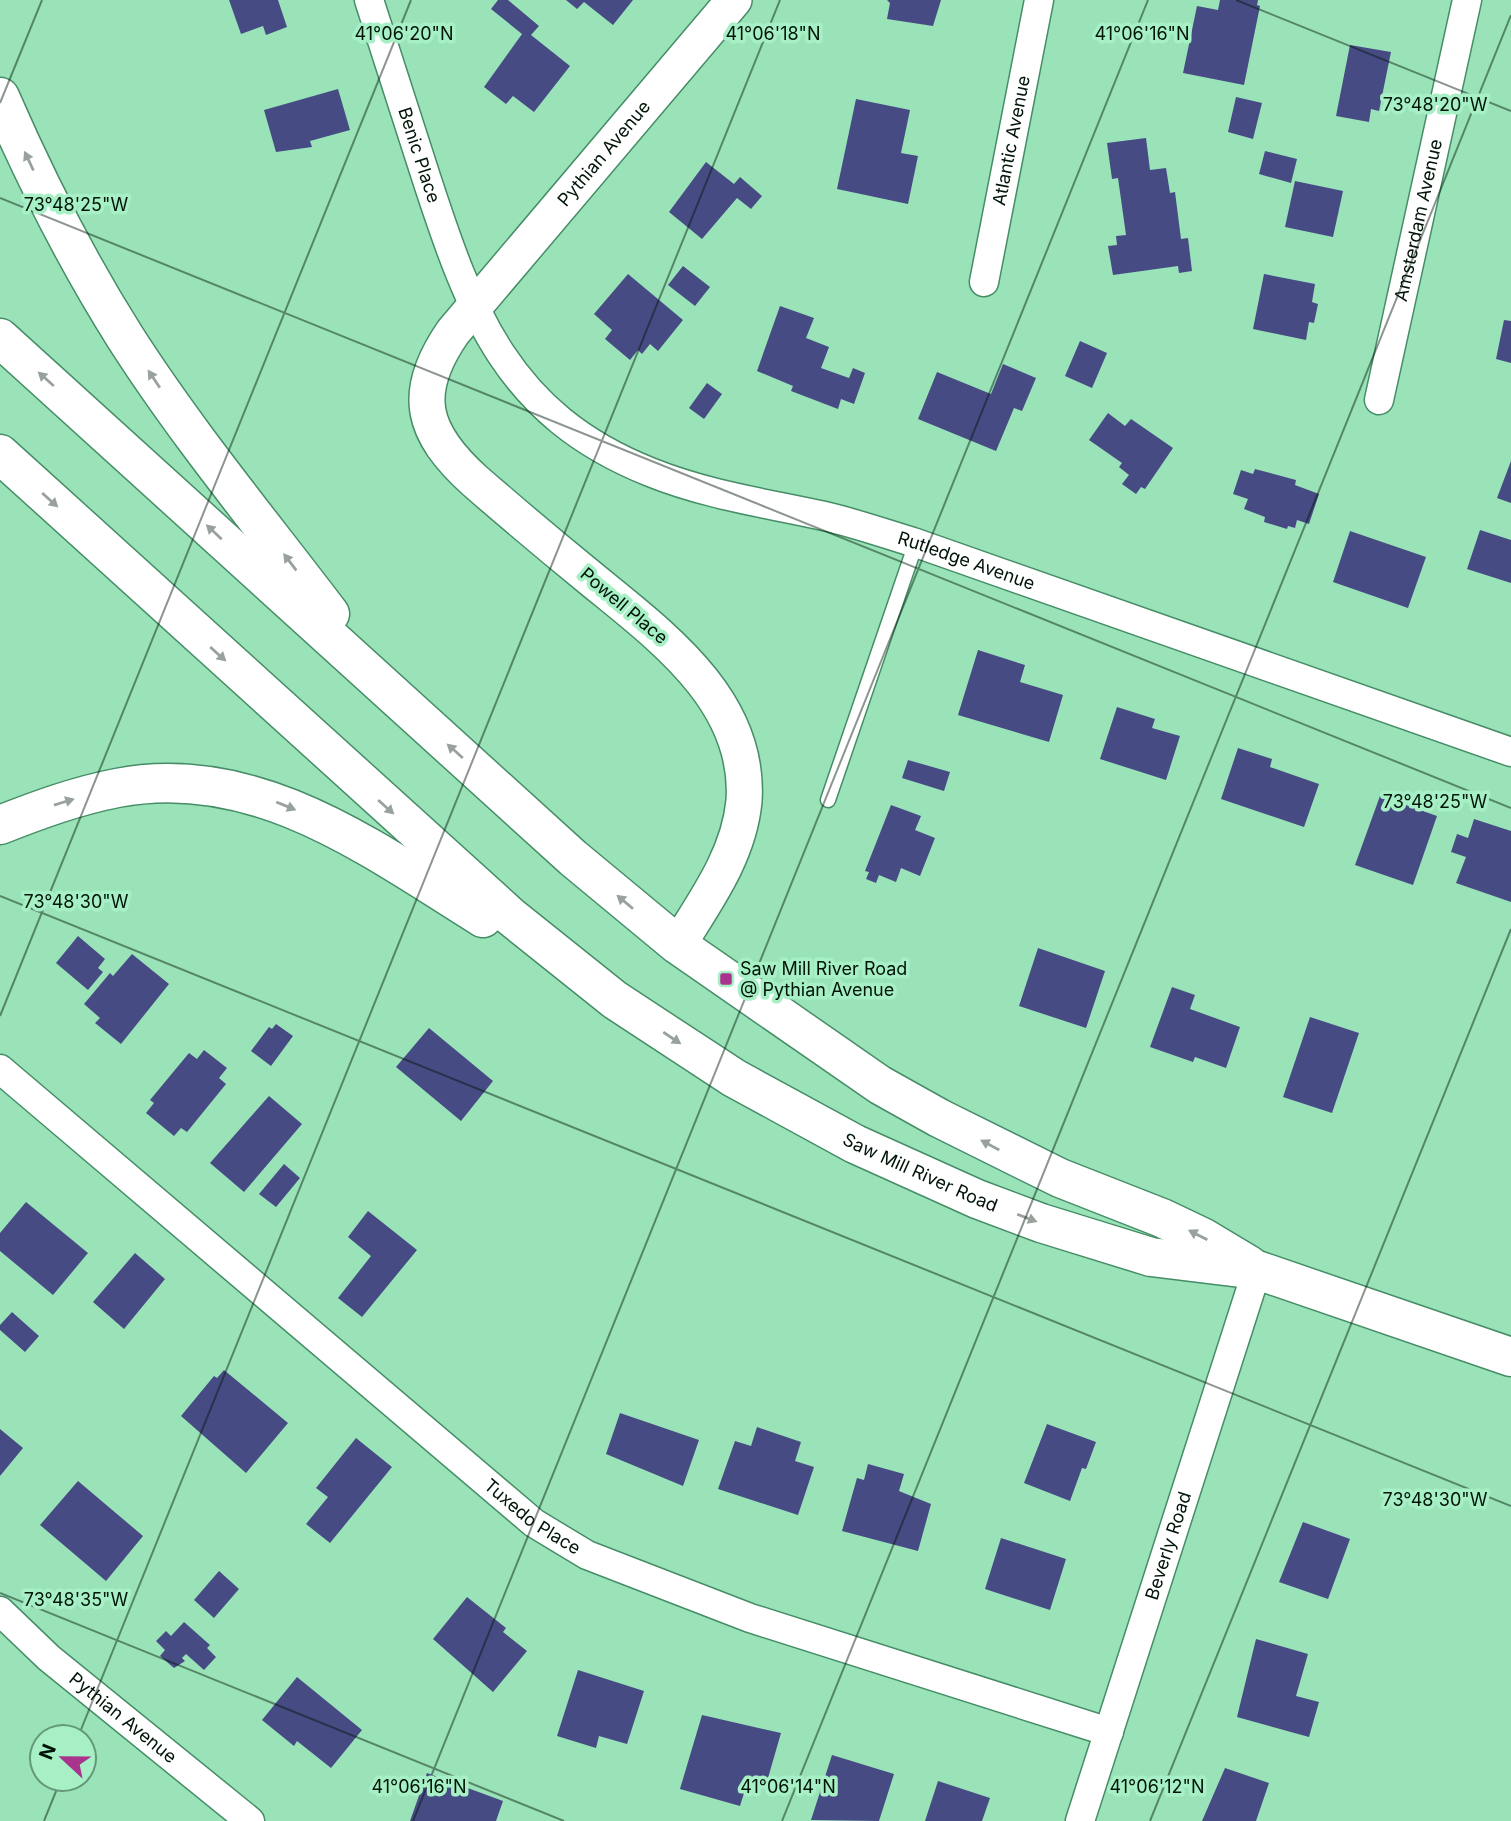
<svg xmlns="http://www.w3.org/2000/svg" width="1511" height="1821" font-family="Inter,sans-serif">
<rect width="100%" height="100%" fill="#9ae3b9"/>
<path fill="#474b84" d="M229 0H278L287 27 266 35 263 26 241 34Z
M498 0H508L539 26 531 35 570 66 534 112 513 96 506 104 484 87 522 34 491 9Z
M566 0H633L613 25 584 2 577 9Z
M887 0H941L933 26 887 19 890 3Z
M1220 0H1258L1257 5 1260 6 1244 85 1183 73 1197 6 1218 10Z
M1350 45 1391 52 1379 111 1371 109 1369 122 1336 116Z
M338 89 350 130 310 141 312 147 276 152 264 110Z
M1236 97 1262 103 1253 139 1228 132Z
M856 99 910 110 901 153 918 156 908 204 837 189Z
M1146 138 1150 170 1166 168 1170 193 1175 192 1181 239 1188 238 1192 271 1179 273 1178 266 1113 275 1108 246 1117 245 1116 236 1126 235 1118 178 1112 179 1107 143Z
M1265 151 1297 159 1291 183 1259 174Z
M706 162 734 184 740 177 762 196 751 209 737 198 702 239 669 212Z
M1295 181 1343 191 1333 237 1285 227Z
M683 266 710 287 695 306 668 285Z
M628 274 683 320 658 351 650 344 642 354 638 350 630 360 605 339 612 330 594 314Z
M1264 274 1315 284 1312 302 1318 304 1314 323 1309 322 1306 340 1253 329Z
M780 306 814 318 806 338 829 347 821 368 849 378 853 368 865 373 854 404 841 399 838 409 791 391 793 386 757 371Z
M1504 320 1511 321V363L1496 359Z
M1080 341 1107 353 1092 388 1065 376Z
M1003 364 1036 378 1022 411 1014 408 996 451 918 419 937 372 991 394Z
M707 383 722 394 704 419 689 408Z
M1108 413 1125 426 1131 419 1173 448 1145 489 1141 487 1136 494 1122 484 1129 475 1119 467 1122 463 1089 440Z
M1511 461V503L1497 498Z
M1255 469 1296 480 1295 485 1319 494 1309 524 1297 520 1295 528 1288 526 1287 529 1264 522 1265 517 1244 509 1248 499 1233 494 1241 470 1253 474Z
M1480 530 1511 540V583L1467 569Z
M1350 531 1426 557 1408 608 1333 582Z
M978 650 1025 665 1020 682 1063 695 1049 742 958 715Z
M1117 707 1155 719 1152 728 1180 736 1166 780 1100 759Z
M1238 748 1272 759 1270 767 1319 784 1304 827 1221 799Z
M908 760 950 772 944 791 902 778Z
M1380 796 1437 816 1413 885 1355 865Z
M891 805 921 816 915 830 935 838 920 876 901 868 896 882 879 875 876 883 866 879 869 872 865 871Z
M1474 819 1511 831V902L1456 883 1466 857 1451 852 1457 834 1468 838Z
M78 936 105 959 98 968 103 972 88 990 56 963Z
M1038 948 1105 971 1086 1028 1019 1006Z
M132 954 169 984 121 1044 95 1023 100 1018 84 1004 110 973 113 976Z
M1172 987 1195 995 1190 1009 1240 1027 1226 1068 1195 1057 1193 1062 1150 1047Z
M1310 1017 1359 1033 1332 1113 1283 1097Z
M276 1024 293 1036 271 1066 251 1051 269 1027 272 1029Z
M429 1028 493 1081 461 1121 396 1067Z
M204 1050 227 1068 219 1078 226 1084 187 1132 181 1128 174 1136 146 1113 154 1103 150 1100 189 1053 197 1059Z
M269 1096 302 1124 244 1192 210 1163Z
M284 1164 300 1178 276 1207 259 1194Z
M26 1202 88 1253 53 1295 0 1251V1233Z
M368 1211 417 1250 362 1317 338 1298 371 1256 348 1237Z
M135 1253 165 1279 124 1329 93 1302Z
M12 1312 39 1336 25 1352 0 1330V1325Z
M224 1370 288 1423 246 1473 181 1416 214 1376 217 1378Z
M620 1413 699 1440 683 1486 606 1454Z
M1047 1424 1096 1442 1086 1469 1082 1468 1070 1501 1024 1483Z
M757 1427 801 1442 795 1461 814 1467 798 1515 718 1489 735 1441 751 1446Z
M0 1429 23 1448 0 1476Z
M356 1438 392 1467 330 1543 306 1524 328 1497 316 1488Z
M868 1464 904 1474 899 1491 931 1504 918 1551 842 1531 857 1478 864 1480Z
M78 1481 143 1536 106 1581 40 1525Z
M1303 1522 1350 1539 1328 1599 1279 1582Z
M1001 1538 1066 1559 1050 1610 985 1589Z
M219 1571 239 1589 214 1618 194 1600Z
M467 1597 506 1628 503 1632 527 1651 493 1692 433 1639Z
M184 1622 210 1645 207 1648 216 1657 204 1670 186 1654 182 1658 185 1661 174 1668 160 1656 165 1650 156 1641 166 1631 171 1636Z
M1256 1639 1308 1654 1296 1696 1319 1702 1309 1737 1237 1717Z
M578 1670 644 1691 627 1744 599 1736 596 1748 557 1736Z
M297 1677 362 1730 331 1768 297 1741 294 1746 262 1720Z
M702 1715 781 1733 766 1785 748 1780 740 1806 680 1789Z
M832 1755 894 1774 879 1821 811 1820Z
M1225 1768 1269 1783 1256 1821H1202Z
M427 1773 503 1801 496 1821H410Z
M938 1781 990 1798 982 1821H925Z"/>
<g fill="none" stroke-linecap="round" stroke-linejoin="round">
<g stroke="#468d67" stroke-width="17">
<path id="service" d="M828 800 916 543"/>
</g>
<g stroke="#468d67" stroke-width="31">
<g id="minor">
<path id="s1" d="M369 0C388 59 407 118 426 177 470 312 507 415 650 472 707 495 765 503 824 516 855 523 886 534 916 543L1511 752"/>
<path id="s2" d="M984 282 1039 0"/>
<path id="s3" d="M1379 400 1467 0"/>
<path id="s4" d="M0 1069 534 1523 587 1555 750 1618 1109 1732"/>
<path id="s5" d="M0 1611 49 1658 250 1821"/>
<path id="s6" d="M1080 1821 1257 1270"/>
</g>
</g>
<g stroke="#468d67" stroke-width="38">
<g id="tertiary">
<path id="s7" d="M678 945C706 900 739 855 744 801 751 699 658 634 589 577 551 546 513 514 475 481 422 433 410 394 453 332L734 0"/>
</g>
</g>
<g stroke="#468d67" stroke-width="41">
<g id="primary">
<path d="M0 97C36 180 77 261 125 337 187 434 261 523 330 614"/>
<path d="M0 338 573 858 678 945 880 1085 939 1118 1060 1178 1162 1218 1204 1238 1249 1265"/>
<path id="s8" d="M0 454 510 916 615 1000 734 1078 855 1144 977 1199 1041 1223 1151 1257 1257 1270 1511 1357"/>
<path d="M0 825C38 810 76 796 117 788 256 761 372 849 483 918"/>
</g>
</g>
<use href="#service" stroke="#fff" stroke-width="14"/>
<use href="#minor" stroke="#fff" stroke-width="28"/>
<use href="#tertiary" stroke="#fff" stroke-width="35"/>
<use href="#primary" stroke="#fff" stroke-width="38"/>
</g>
<defs><path id="oneway-solid" d="M-6-.8H1V-3.2L6.5 0L1 3.2V.8H-6Z" transform="scale(1.75)"/></defs>
<g fill="#99a19c">
<use href="#oneway-solid" transform="translate(29 161) rotate(-115)"/>
<use href="#oneway-solid" transform="translate(46 379) rotate(-138)"/>
<use href="#oneway-solid" transform="translate(154 379) rotate(-124)"/>
<use href="#oneway-solid" transform="translate(50 500) rotate(42)"/>
<use href="#oneway-solid" transform="translate(214 532) rotate(-137)"/>
<use href="#oneway-solid" transform="translate(290 562) rotate(-127)"/>
<use href="#oneway-solid" transform="translate(218 654) rotate(42)"/>
<use href="#oneway-solid" transform="translate(455 751) rotate(-138)"/>
<use href="#oneway-solid" transform="translate(64 802) rotate(-17)"/>
<use href="#oneway-solid" transform="translate(286 806) rotate(22)"/>
<use href="#oneway-solid" transform="translate(386 807) rotate(42)"/>
<use href="#oneway-solid" transform="translate(625 902) rotate(-140)"/>
<use href="#oneway-solid" transform="translate(672 1038) rotate(34)"/>
<use href="#oneway-solid" transform="translate(990 1145) rotate(-152)"/>
<use href="#oneway-solid" transform="translate(1027 1218) rotate(21)"/>
<use href="#oneway-solid" transform="translate(1198 1235) rotate(-153)"/>
</g>
<path fill="none" stroke="#001407" stroke-width="2" stroke-opacity="0.45" d="M1236 0 1511 111M0 103 42 0M0 198 1511 808M0 896 1511 1506M0 1016 411 0M0 1593 564 1821M78 1737 780 0M44 1821 61 1779M413 1821 1148 0M782 1821 1511 15M1150 1821 1511 929"/>
<rect fill="#a8348d" stroke="#a7f0c6" stroke-width="2.5" x="719" y="972" width="14" height="14" rx="3.5"/>
<g text-anchor="middle" stroke-width="7" stroke-linejoin="round" paint-order="stroke">
<g font-size="18" fill="#001407" stroke="#a7f0c6">
<text dy="6" stroke="none"><textPath href="#s2" startOffset="144">Atlantic Avenue</textPath></text>
<text dy="6" stroke="none"><textPath href="#s1" startOffset="163">Benic Place</textPath></text>
<text dy="6" stroke="none"><textPath href="#s7" startOffset="998">Pythian Avenue</textPath></text>
<text dy="6" stroke="none"><textPath href="#s3" startOffset="184">Amsterdam Avenue</textPath></text>
<text dy="6" stroke="none"><textPath href="#s1" startOffset="901">Rutledge Avenue</textPath></text>
<text transform="translate(624 606) rotate(40)" y="6">Powell Place</text>
<text dy="6" stroke="none"><textPath href="#s8" startOffset="1174">Saw Mill River Road</textPath></text>
<text dy="6" stroke="none"><textPath href="#s4" startOffset="696">Tuxedo Place</textPath></text>
<text dy="6" stroke="none"><textPath href="#s6" startOffset="289">Beverly Road</textPath></text>
<text dy="6" stroke="none"><textPath href="#s5" startOffset="163">Pythian Avenue</textPath></text>
</g>
<g font-size="18" fill="#001407" stroke="#a7f0c6" text-anchor="start">
<text x="740" y="975">Saw Mill River Road<tspan x="740" dy="21">@ Pythian Avenue</tspan></text>
</g>
</g>
<g font-size="18" text-anchor="middle" fill="#001407" stroke="#a7f0c6" stroke-width="7" stroke-linejoin="round" paint-order="stroke">
<text x="404" y="40">41°06'20"N</text>
<text x="773" y="40">41°06'18"N</text>
<text x="1142" y="40">41°06'16"N</text>
<text x="1435" y="111">73°48'20"W</text>
<text x="76" y="211">73°48'25"W</text>
<text x="1435" y="808">73°48'25"W</text>
<text x="76" y="908">73°48'30"W</text>
<text x="1435" y="1506">73°48'30"W</text>
<text x="76" y="1606">73°48'35"W</text>
<text x="419" y="1793">41°06'16"N</text>
<text x="788" y="1793">41°06'14"N</text>
<text x="1157" y="1793">41°06'12"N</text>
</g>
<g transform="translate(63 1758) rotate(292)"><circle r="33" fill="#a7f0c6" stroke="#64987a" stroke-width="2"/>
<path d="M0-5L12 26L0 18L-12 26Z" fill="#a8348d"/>
<text y="-10" font-size="19" font-weight="bold" text-anchor="middle" fill="#001407">N</text>
</g>
</svg>
